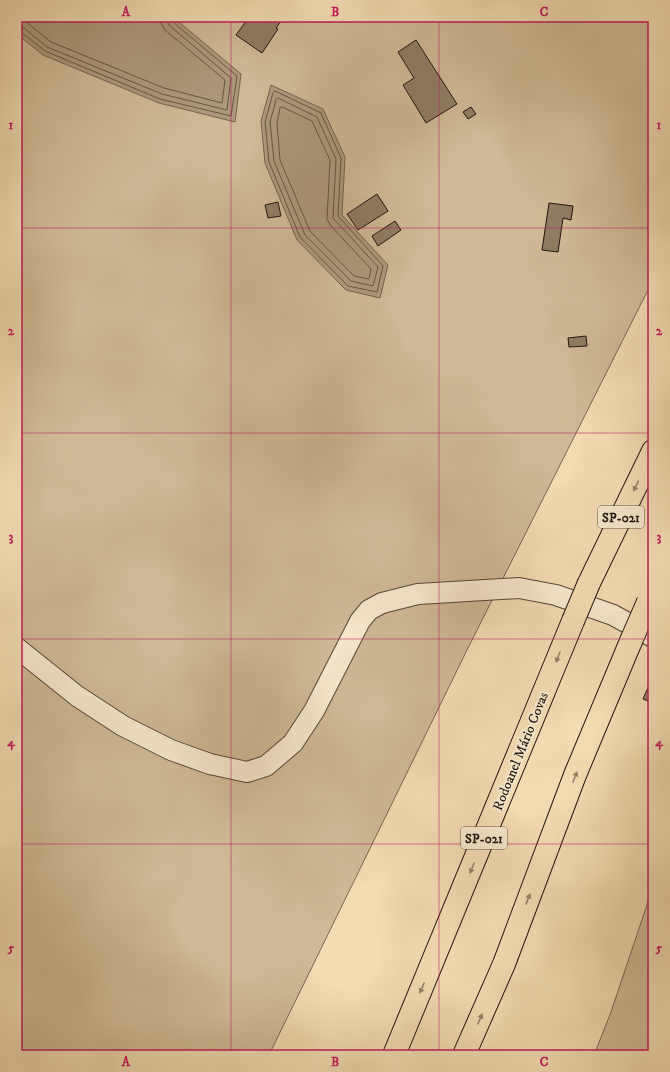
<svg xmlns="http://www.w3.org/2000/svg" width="670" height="1072" font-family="'IM FELL DW Pica',serif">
<rect width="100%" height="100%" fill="#f3dbb2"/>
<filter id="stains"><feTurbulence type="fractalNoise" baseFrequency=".005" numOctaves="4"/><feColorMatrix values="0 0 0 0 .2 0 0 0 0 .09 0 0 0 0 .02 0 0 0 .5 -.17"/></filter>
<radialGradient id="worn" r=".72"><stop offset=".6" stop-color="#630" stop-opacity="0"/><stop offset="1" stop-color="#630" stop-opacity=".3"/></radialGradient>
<path fill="#cfb996" stroke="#786752" d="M17 17H653V280L467 650 269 1055H17Z
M653 887V1055H594L611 1012Z"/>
<path fill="#ac987a" stroke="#74644f" d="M17 17H173L241 74 235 122 159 103 43 55 17 34Z
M271 85 323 109 345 157 342 215 388 265 380 298 346 290 297 240 265 163 261 121Z"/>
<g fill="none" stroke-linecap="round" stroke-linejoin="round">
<path stroke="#665644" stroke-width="1" d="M17 20 26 22 51 42 164 88 222 103 225 80 165 30 161 23 160 17
M17 26 24 28 47 47 162 94 227 110 231 78 169 25 167 21 166 17
M17 31 21 32 45 51 160 99 231 116 237 76 173 22 171 17
M275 91 321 113 341 158 338 216 383 266 377 292 348 286 300 237 269 162 265 122 273 93Z
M278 98 317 117 336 159 333 218 378 267 373 286 351 281 305 235 274 161 270 122 276 100Z
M282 107 312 121 330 160 327 219 331 226 371 269 369 279 354 276 310 231 280 160 277 123 280 108Z"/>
</g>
<path fill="#8e7c63" stroke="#21150e" d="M249 17H284L276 28 278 29 262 53 236 35Z
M416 40 457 104 426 123 403 85 414 78 398 52Z
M471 107 476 114 468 119 463 112Z
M377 194 388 211 358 230 347 214Z
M278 202 281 216 268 218 265 205Z
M549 203 573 206 571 220 563 218 558 252 542 250Z
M395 221 401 230 378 246 372 236Z
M586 336 587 346 569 347 568 338Z
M653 676V703L643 699Z"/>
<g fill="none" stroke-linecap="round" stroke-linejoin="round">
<g stroke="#564637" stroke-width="22">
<path id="minor" d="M17 648 77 696 123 726 171 750 210 764 247 772 266 766 293 743 314 711 360 621 369 610 382 603 418 594 519 588 556 595 613 615 653 637"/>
</g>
<g stroke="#21150e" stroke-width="24">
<path id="motorway" d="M589 583 653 451
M394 1055 573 621
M464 1055 504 964 575 775 631 641"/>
</g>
<use href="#minor" stroke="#f7e8cd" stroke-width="20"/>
<use href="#motorway" stroke="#f3dbb2" stroke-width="22"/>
<g stroke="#21150e" stroke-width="24" stroke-linecap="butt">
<path id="motorway-bridge" d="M573 621 589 583
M631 641 648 602"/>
</g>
<use href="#motorway-bridge" stroke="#f3dbb2" stroke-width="22"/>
</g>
<defs><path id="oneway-solid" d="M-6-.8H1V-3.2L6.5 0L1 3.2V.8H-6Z"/></defs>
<g fill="#948268">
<use href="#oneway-solid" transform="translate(636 486) rotate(116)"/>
<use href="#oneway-solid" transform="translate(558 657) rotate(112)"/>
<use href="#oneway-solid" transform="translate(575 777) rotate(-69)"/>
<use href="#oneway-solid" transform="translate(472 868) rotate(112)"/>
<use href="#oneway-solid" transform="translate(528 899) rotate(-69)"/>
<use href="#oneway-solid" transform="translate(422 988) rotate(113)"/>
<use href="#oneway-solid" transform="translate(480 1019) rotate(-66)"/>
</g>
<path fill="none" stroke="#c2185b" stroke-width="1" stroke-opacity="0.55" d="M231 17V1055M439 17V1055M17 228H653M17 433H653M17 639H653M17 844H653"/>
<g text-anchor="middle" stroke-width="4" stroke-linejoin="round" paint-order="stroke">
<g fill="#f7e8cd" stroke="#615447" stroke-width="1">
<rect x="598" y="506" width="46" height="22" rx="3"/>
<rect x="461" y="827" width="46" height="22" rx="3"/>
</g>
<g font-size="13" font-weight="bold" fill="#21150e">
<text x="621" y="522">SP-021</text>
<text x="484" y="843">SP-021</text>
</g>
<g font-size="14" fill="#21150e" stroke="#f7e8cd">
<text transform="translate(520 751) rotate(-68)" y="5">Rodoanel Mário Covas</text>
</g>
</g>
<rect width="670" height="1072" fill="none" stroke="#f3dbb2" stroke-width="44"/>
<rect x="22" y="22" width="626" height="1028" fill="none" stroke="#c2185b" stroke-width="1.5"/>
<g font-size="13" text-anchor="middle" font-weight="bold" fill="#c2185b">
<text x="126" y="16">A</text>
<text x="335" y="16">B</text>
<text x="544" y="16">C</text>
<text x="11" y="129">1</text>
<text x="659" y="129">1</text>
<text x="11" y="335">2</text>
<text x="659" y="335">2</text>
<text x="11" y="541">3</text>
<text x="659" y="541">3</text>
<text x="11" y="746">4</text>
<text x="659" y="746">4</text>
<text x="11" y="952">5</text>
<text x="659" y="952">5</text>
<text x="126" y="1066">A</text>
<text x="335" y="1066">B</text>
<text x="544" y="1066">C</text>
</g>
<rect width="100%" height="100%" filter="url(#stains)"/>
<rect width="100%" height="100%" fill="url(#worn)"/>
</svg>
